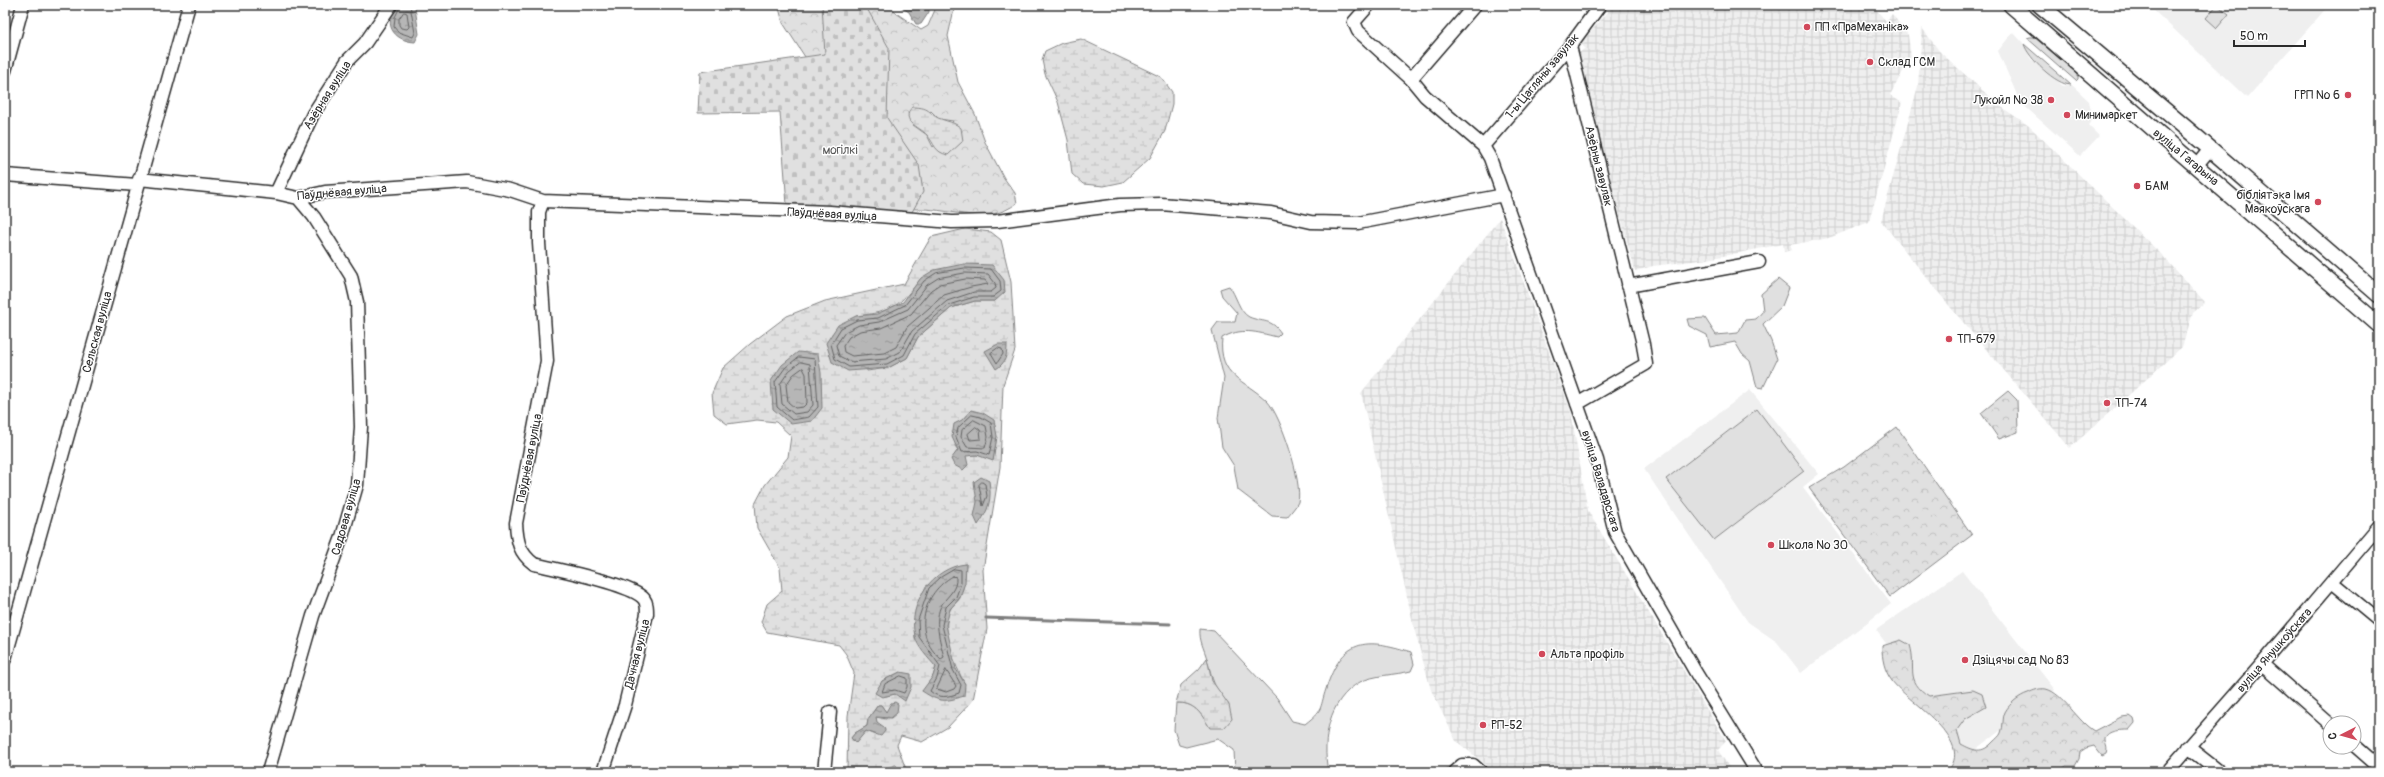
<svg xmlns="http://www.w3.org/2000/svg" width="2384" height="777" font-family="Pangolin,sans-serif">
<defs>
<pattern id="industrial-grid" width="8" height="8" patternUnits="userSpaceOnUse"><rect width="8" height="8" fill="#efefef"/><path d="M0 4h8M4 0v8" fill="none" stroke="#cdcdcd"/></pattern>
<pattern id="forest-crowns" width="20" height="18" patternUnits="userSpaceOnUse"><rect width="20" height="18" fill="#e0e0e0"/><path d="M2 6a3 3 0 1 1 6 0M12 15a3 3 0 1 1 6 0" fill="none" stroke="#c0c0c0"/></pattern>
<pattern id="wetland-marsh" width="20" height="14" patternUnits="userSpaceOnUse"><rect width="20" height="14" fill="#e0e0e0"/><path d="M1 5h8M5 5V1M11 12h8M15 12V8" fill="none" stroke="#c0c0c0"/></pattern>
<pattern id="cemetery-stones" width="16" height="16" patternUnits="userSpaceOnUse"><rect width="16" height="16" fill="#e0e0e0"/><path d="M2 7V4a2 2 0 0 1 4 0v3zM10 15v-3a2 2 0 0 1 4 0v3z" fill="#c0c0c0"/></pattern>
<pattern id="water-ripples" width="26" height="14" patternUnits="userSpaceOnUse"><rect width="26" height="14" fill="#b6b6b6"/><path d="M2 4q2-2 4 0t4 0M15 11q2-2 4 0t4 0" fill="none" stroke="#949494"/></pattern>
</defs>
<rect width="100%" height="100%" fill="#fff"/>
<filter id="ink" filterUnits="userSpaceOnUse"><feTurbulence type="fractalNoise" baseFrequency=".025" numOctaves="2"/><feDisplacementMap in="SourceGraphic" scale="8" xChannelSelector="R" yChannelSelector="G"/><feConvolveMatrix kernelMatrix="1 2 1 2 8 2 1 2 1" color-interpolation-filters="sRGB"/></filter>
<g filter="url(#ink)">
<path fill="#efefef" d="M2148 5H2329L2247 98Z
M2013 32 2023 43 2030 58 2063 86 2072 85 2089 101 2093 119 2088 125 2099 136 2080 156 2020 102 1998 51Z
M1750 390 1819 474 1803 487 1891 604 1801 673 1777 642 1748 622 1644 469Z
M1962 571 2055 690 1969 754 1876 630Z"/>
<path fill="url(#industrial-grid)" d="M1614 5H1872L1886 21 1892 14 1908 35 1911 57 1890 95 1902 103 1869 222 1829 238 1790 245 1792 250 1784 252 1783 244 1708 259 1653 266 1635 271 1577 55 1585 48 1580 44Z
M1922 28 1940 52 2000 106 2029 126 2161 254 2205 302 2193 313 2182 347 2070 448 1951 308 1881 221 1918 86Z
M1500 218 1571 412 1588 511 1726 741 1718 750 1732 772H1495L1456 741 1431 690 1415 632 1361 393Z"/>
<path fill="#e0e0e0" stroke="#868686" d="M2217 5 2229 14 2217 28 2206 18Z
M2030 37H2034L2073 70 2078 75V79L2076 81 2027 38Z
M2024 44 2071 85C2056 85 2028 58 2024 44Z
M1778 279 1789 288 1782 306 1763 324 1771 341 1777 359 1763 388 1757 387 1750 361 1742 354 1735 342 1710 347 1707 335 1689 326 1687 319 1705 318 1716 335 1738 333 1745 320 1756 319 1763 311 1761 294Z
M1229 286C1236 294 1239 312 1249 317 1263 323 1271 318 1281 333L1277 337C1256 332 1241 327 1222 338 1218 377 1244 379 1267 401 1281 415 1303 483 1298 502 1296 507 1290 513 1287 517L1272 516 1238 490 1234 466 1222 447 1218 418 1224 378 1212 330 1218 322H1235L1237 313 1222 296 1220 289Z
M1757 409 1804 471 1714 540 1666 479Z
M1200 629 1214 631 1277 698 1292 721 1305 724C1324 709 1319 710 1326 689 1342 639 1365 637 1411 652L1414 664 1411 671C1395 675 1374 675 1360 682 1328 700 1322 740 1328 772H1235L1234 750 1218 739 1186 747 1179 745 1174 730 1176 703C1194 702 1201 713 1210 728L1229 705C1213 687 1213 681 1207 659 1204 648 1199 641 1200 629Z"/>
<path fill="url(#forest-crowns)" stroke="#868686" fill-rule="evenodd" d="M776 5H890L896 13 921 30 928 26 937 5H955L948 36 958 82 975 114 985 142 1004 178 1015 193 1017 203C988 226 953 209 920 209 892 208 864 210 837 211L818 77 783 23 779 8ZM931 111 939 119 953 121 933 147 927 135 913 125Z
M2008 391 2017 400 2018 432 1999 439 1981 413Z
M1897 427 1972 535 1890 597 1809 488 1844 467Z
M1901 640 1910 645C1917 668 1904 680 1929 696L1973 690 1982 694 1986 707 1965 719 1957 730 1961 744C1974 751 1982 754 1993 742 1996 739 2000 736 2001 733 2004 726 2002 718 2005 712 2010 703 2019 696 2028 693 2034 690 2040 688 2046 689 2063 693 2078 722 2094 731L2121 717 2130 716 2134 719 2135 723 2129 730C2121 730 2104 730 2105 741 2106 746 2108 748 2106 754L2102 756 2094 746 2086 748 2080 752 2079 759 2075 766H2066L2058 772H2043L2039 768H2027L2019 772H1945C1949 770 1951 767 1953 763 1965 734 1907 701 1892 681 1884 670 1882 659 1882 646Z"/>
<path fill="url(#wetland-marsh)" stroke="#868686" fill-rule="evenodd" d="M1081 39 1161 77 1172 92V104L1165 131 1150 158 1123 182 1104 186 1083 184 1072 174 1068 140 1058 102 1045 74 1042 60 1045 51 1062 43Z
M912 107C933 107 928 115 941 119 949 122 954 122 961 128L963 141 948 155C934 152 935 144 927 135 919 126 900 122 912 107Z
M965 229 991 232 1001 240 1011 282 1015 350 1003 385 1000 467 983 570 987 629 973 700 948 727 922 742 901 736 897 745 907 772H899L896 765 872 772H847L848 716 854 673 846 654 839 645 767 632 761 622 767 604 782 591 780 568 757 528 755 504 765 485 788 457 791 436 776 422 757 420 727 424 714 414 712 393 723 368 750 344 787 316 825 301 904 284 931 237ZM921 278 995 301H975L951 308 918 337 907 358 888 368 867 371 856 316C892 312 900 306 921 278ZM971 410 997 436 993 460 977 455 955 454 958 450 955 446 962 420ZM966 564C964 576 965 587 960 598 958 602 952 605 950 610 940 629 955 666 965 684L931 682 936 667 915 638 914 619 918 605 926 586ZM900 672 895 694 882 697V681ZM878 705H881L886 712 888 710 886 719 876 717V735L866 731 855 743 851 738 855 733 867 726 868 719Z
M1207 658 1212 681 1229 705 1232 719 1224 728H1210C1201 713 1194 702 1176 703L1181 685 1199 669Z"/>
<path fill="url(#cemetery-stones)" stroke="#868686" d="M822 5H865L889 48 887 118 919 165 923 192 912 212 787 205 780 112 698 113 700 72 825 54Z"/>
<path fill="url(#water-ripples)" stroke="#7e7e7e" d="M399 5H413L415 8 419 34 415 42C393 41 381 22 399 5Z
M898 5H929V12L921 24H916L909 12Z
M964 264 992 265 1004 280 1005 292 995 301H975L951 308 918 337 907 358 888 368 848 371 832 362 826 343 838 325 856 316 877 314 903 302 921 278 934 270Z
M998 344H1007C1007 355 1006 363 996 369L985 351Z
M798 352 818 354 821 373 822 408 812 421 791 424 773 409 771 381 782 365Z
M971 410 983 413 994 420 997 436 993 461 977 455 966 456 968 465 963 470 954 465 951 459 958 450 952 437 954 424 962 420Z
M981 477 989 481C992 499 989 510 978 525L974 516 977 502 974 482Z
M966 564 965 583 959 599 950 609 946 625 956 669 965 684 964 696C945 702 940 703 922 691L933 676 936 667C929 659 917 647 915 636 907 603 933 567 966 564Z
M900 672 911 674V687L905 701 895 694 882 697 875 693 882 681Z
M895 702 898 704 897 713 891 718 876 717 877 722 884 727 885 731 881 736 866 731 856 743 851 738 855 733 867 726 868 719 878 705H881L886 712 891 703Z"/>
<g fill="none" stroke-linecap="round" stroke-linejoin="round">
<path stroke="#636363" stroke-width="1" d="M401 5 395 17 394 27 398 32 413 37 415 33 410 5
M404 12 407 13 409 27 407 29 401 28 399 25V19Z
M965 268 991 269 1000 281 1001 291 993 297H974L949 305 915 334 904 355 887 364 849 367 835 359 831 344 841 328 857 320 878 318 905 305 924 281 936 273Z
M965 273 988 274 995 283 996 288 991 292H974L947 301 912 331 900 352 886 359 851 362 839 356 836 345 845 332 859 325 879 322 908 309 927 285 938 278Z
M966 279 985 280 988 284 971 287 944 295 907 327 896 347 884 353 852 356 844 352 843 346 849 337 860 331 881 328 911 314 931 290 940 284Z
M998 348 1002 349 1003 354 997 363 991 353Z
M799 357 815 359 818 407 809 417 792 420 777 407 775 382 785 368Z
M801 362 810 364 813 405 807 412 794 414 782 404 780 384 789 371Z
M803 368 806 374 807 403 803 407 795 408 788 402 786 385 793 375Z
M972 415 981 417 991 423 993 437 989 455 977 451 962 452 956 437 958 428Z
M974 420 986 426 988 437 985 448 967 447 961 437 962 430Z
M976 427 980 430 981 439 970 440 968 434Z
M982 482 985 484 987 496 983 506 979 485Z
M955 569 961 570V583L956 597 946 607 942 625 953 670 961 685 959 693C948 697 939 699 930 691L937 678 940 666 919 637 918 620 929 588 941 577Z
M953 576 956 577C957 590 948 595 942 604 933 620 940 641 944 657L941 659C912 635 922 593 953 576Z
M946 670 956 686 954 689 946 692 937 689Z
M901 676 907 678V687L904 693 895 690 882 692 885 684Z"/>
<path stroke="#7e7e7e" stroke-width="3" d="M986 618 1170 624"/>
<g stroke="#2b2b2b" stroke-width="15">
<path id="minor" d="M1369 5 1354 22 1358 31 1411 79 1425 96 1483 146 1490 158 1597 460 1615 532 1696 673 1757 772
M1570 46 1643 344 1646 364 1577 404
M5 71 23 5
M1411 79 1475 5
M1483 146 1570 46 1600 5
M2196 166 2210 149
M5 175 137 185
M139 179 276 193 298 198 325 192 467 182 510 190 543 201 830 212 952 222 997 221 1120 205 1161 204 1271 213 1311 222 1358 223 1504 195
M276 193 313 114 347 61 365 43 391 5
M543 201 539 212V243L547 361 516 523C517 541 519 553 534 564 555 569 632 584 644 599 647 603 647 608 647 614L625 705 603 772
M1628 286 1759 262
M2332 582 2379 621
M5 659 189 5
M2262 664 2330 724
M2354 745 2379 767
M2188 747 2220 772
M268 772 313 616 342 537 357 485 361 427 357 302 351 276 314 217 298 198
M824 772 830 712
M1454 772 1462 765H1473L1481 772
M2167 772 2262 664 2379 526"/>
</g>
<g stroke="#2b2b2b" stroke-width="18">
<path id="major" d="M2011 5 2379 325
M2040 5 2200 140 2379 295"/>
</g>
<use href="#minor" stroke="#fff" stroke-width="12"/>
<use href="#major" stroke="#fff" stroke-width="15"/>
</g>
</g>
<g fill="#d1495b" stroke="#fff" stroke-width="1.5">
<circle cx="1807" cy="27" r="4"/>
<circle cx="1870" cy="62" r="4"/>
<circle cx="2348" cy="95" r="4"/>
<circle cx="2051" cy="100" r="4"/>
<circle cx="2067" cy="115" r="4"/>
<circle cx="2137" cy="186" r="4"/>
<circle cx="2318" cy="202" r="4"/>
<circle cx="1949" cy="339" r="4"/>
<circle cx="2107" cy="403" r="4"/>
<circle cx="1771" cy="545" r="4"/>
<circle cx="1542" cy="654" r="4"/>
<circle cx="1965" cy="660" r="4"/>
<circle cx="1483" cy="725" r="4"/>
</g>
<g text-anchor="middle" stroke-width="3" stroke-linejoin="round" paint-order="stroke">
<g font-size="12" fill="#2b2b2b" stroke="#fff" text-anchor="start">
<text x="1815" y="31">ПП «ПраМеханіка»</text>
<text x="1878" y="66">Склад ГСМ</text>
<text x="2340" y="99" text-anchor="end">ГРП № 6</text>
<text x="2043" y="104" text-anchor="end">Лукойл № 38</text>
<text x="2075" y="119">Минимаркет</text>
<text x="2145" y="190">БАМ</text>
<text x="2310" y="199" text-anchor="end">бібліятэка Імя<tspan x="2310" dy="14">Маякоўскага</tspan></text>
<text x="1957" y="343">ТП-679</text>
<text x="2115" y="407">ТП-74</text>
<text x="1779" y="549">Школа № 30</text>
<text x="1550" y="658">Альта профіль</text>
<text x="1973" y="664">Дзіцячы сад № 83</text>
<text x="1491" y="729">РП-52</text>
</g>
<g font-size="12" fill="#2b2b2b" stroke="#fff">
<text transform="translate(1542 76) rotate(-50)" y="4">1-ы Цагляны завулак</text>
<text transform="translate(327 95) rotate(-58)" y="4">Азёрная вуліца</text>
<text transform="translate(2186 157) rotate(40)" y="4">вуліца Гагарына</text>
<text transform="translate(1599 166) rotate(76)" y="4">Азёрны завулак</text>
<text transform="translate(342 192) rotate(-5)" y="4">Паўднёвая вуліца</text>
<text transform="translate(832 214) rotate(3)" y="4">Паўднёвая вуліца</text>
<text transform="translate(97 332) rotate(-75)" y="4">Сельская вуліца</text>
<text transform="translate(529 458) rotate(-79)" y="4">Паўднёвая вуліца</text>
<text transform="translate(1601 481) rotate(73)" y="4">вуліца Валадарскага</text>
<text transform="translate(346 517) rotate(-74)" y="4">Садовая вуліца</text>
<text transform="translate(2274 650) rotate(-49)" y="4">вуліца Янушкоўскага</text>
<text transform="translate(637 654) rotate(-76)" y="4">Дачная вуліца</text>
</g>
<g font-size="12" fill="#585858" stroke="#fff">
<text x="840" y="154">могілкі</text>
</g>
</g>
<rect width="2384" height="777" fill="none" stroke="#fff" stroke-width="20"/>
<rect x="10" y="10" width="2364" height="757" fill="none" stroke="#2b2b2b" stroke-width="1.5" filter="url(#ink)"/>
<g transform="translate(2342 735) rotate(264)"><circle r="19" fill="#ffffff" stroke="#aaaaaa"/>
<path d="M0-3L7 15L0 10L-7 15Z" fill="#d1495b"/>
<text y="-6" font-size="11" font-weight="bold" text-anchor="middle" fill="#2b2b2b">С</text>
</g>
<path d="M2234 40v6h71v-6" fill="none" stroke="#2b2b2b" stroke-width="2"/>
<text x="2240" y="40" font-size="12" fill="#2b2b2b" stroke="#ffffff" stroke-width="3" paint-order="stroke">50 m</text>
</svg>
